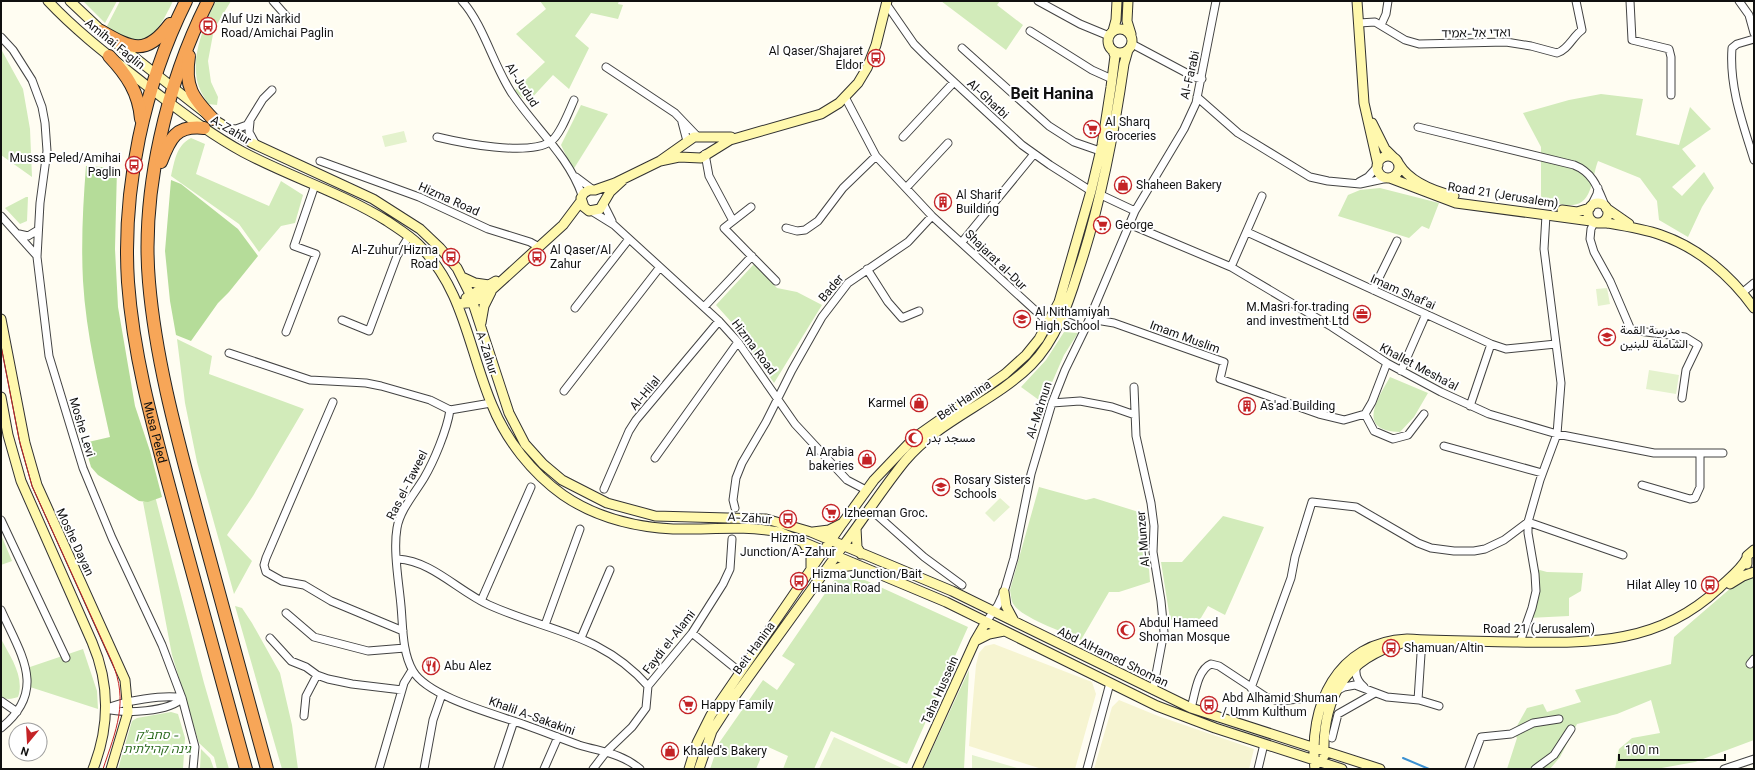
<svg xmlns="http://www.w3.org/2000/svg" width="1755" height="770" font-family="Georgia,Vazirmatn,'Noto Sans Hebrew',serif">
<rect width="100%" height="100%" fill="#fffdf2"/>
<path fill="#f6f4d1" d="M994 644 1092 682 1096 694 1075 769H1042L969 746 976 665 979 653 985 646Z
M1119 700 1158 716 1254 749 1249 769H1094L1112 707Z"/>
<path fill="#d2ebba" d="M83 1H117L105 23Z
M120 1H173C163 21 151 50 122 37 117 35 112 29 107 26Z
M216 1H231L214 29 208 61 211 82 218 97 217 105 208 104C205 98 201 93 199 87 189 60 204 25 216 1Z
M540 1H619L618 4 623 5 618 19 591 13 575 36 589 48 569 89 553 75 528 102 514 91 545 62 516 34 546 9Z
M941 1H1000L997 5 1023 25 1006 50Z
M1 49 23 89 30 129 32 177 1 155Z
M1601 94 1643 99 1636 135 1679 145 1690 107 1711 129 1682 149 1696 166 1672 187 1682 196 1704 172 1714 188 1702 207 1688 237 1659 220 1657 201 1640 178 1598 161C1592 176 1593 203 1573 205 1564 206 1551 202 1541 200V147L1523 113 1569 100Z
M581 105 608 114 573 170 561 145Z
M191 138 205 144 196 174 269 206 281 181 303 195 295 223 281 226 259 252 239 224 171 176C175 160 176 146 191 138Z
M1380 188 1439 203 1429 229 1422 226 1409 238 1338 216 1348 195 1360 190Z
M26 197H28L27 221 20 224 5 208Z
M754 264 777 288 797 292 822 305 774 383 734 325 716 305Z
M1064 332 1078 333 1064 355 1043 403 1021 387 1046 360Z
M177 339 212 356 209 374 304 409 253 496 227 535 252 561 234 594 197 462 185 403Z
M1390 377 1428 393 1414 417 1400 432C1356 431 1377 400 1390 377Z
M1039 487 1086 500 1094 498 1145 514 1150 582 1119 592H1109L1081 640C1066 633 1022 618 1014 605 1011 601 1011 595 1010 590Z
M155 496 204 683 229 769H217L214 757 199 743 172 655 143 502Z
M1223 516 1264 527 1225 615 1208 606 1195 628 1170 619 1161 562H1182Z
M2 537 12 561 1 565V538Z
M1754 568V740L1695 762 1656 769H1615L1619 749 1632 738 1660 733 1651 700 1617 714 1577 724 1560 757 1550 769H1507L1517 738 1513 733 1527 708 1543 704 1547 712 1581 702 1575 690 1671 664 1674 637Z
M1536 569 1547 572 1583 573 1581 591 1569 598V616L1528 618Z
M847 574 856 576 968 627 907 764 831 731 814 769H783L788 756 766 746 756 769H710L719 743 763 680 777 690 795 664 782 656 835 579Z
M235 606 242 608 252 623 280 673 292 725 298 769H282Z
M1 639C10 656 25 677 18 697 12 699 7 700 1 697Z
M83 649 97 691 98 709 30 687V667Z
M969 670 964 769H923Z
M171 712 178 714 185 738 183 769H118L132 721 137 718Z
M201 749 210 758 214 769H200Z"/>
<path fill="#b5dc99" d="M86 166 117 168 115 249 118 307 135 406 150 451 162 497 148 502 139 501 98 475 91 467 84 443 110 437C99 386 86 334 83 281 81 243 83 204 86 166Z
M171 180 181 184 238 229 258 256 229 292 218 303 191 341 176 335 170 301 165 251Z"/>
<path fill="#e4f2cd" d="M404 131 407 142 385 147 382 136Z
M1607 288 1610 304 1598 306 1596 289Z
M1649 370 1679 375 1676 394 1646 389Z
M1000 498 1010 507 994 522 985 513Z
M834 737 904 769H819Z
M972 755 1021 769H972Z"/>
<g fill="none" stroke-linecap="round" stroke-linejoin="round">
<path stroke="#3b90d1" stroke-width="2" d="M1403 758 1429 769"/>
<g stroke="#434343" stroke-width="9">
<path id="street" d="M273 1 288 18
M462 1C483 24 493 64 511 92 534 127 568 155 582 195
M1038 1 1080 24 1109 36
M1630 1 1632 40 1669 49 1671 57V95
M1739 1 1749 15 1754 33
M887 5 914 44 926 56 1022 145 1050 165 1091 191
M1359 23 1375 22 1405 40 1419 44 1506 42 1531 46 1557 53C1568 50 1573 36 1582 30L1576 1
M1381 25 1386 14 1388 1
M1030 31 1092 70 1112 79
M1 37 13 50 32 80 42 107 45 123 47 151 40 203 37 257 49 356 83 468 112 538 162 645 182 698 195 747 193 769
M1754 39 1737 44 1732 48C1729 87 1743 124 1754 160
M1132 44 1194 77 1202 79
M962 48 1049 126 1074 142 1100 151
M606 67 675 113 697 136
M845 97 876 156 932 216 1049 323
M1197 97 1238 133 1310 177 1328 181 1360 184 1388 178
M250 122 249 132 256 145
M682 122 687 141
M1418 127 1574 165C1594 173 1598 189 1606 208
M228 128 236 129 247 125 263 99 272 90
M437 137C462 143 527 156 550 142 560 136 569 111 574 100
M903 137 954 82
M705 154 709 176 733 221
M320 161 419 197 488 229 530 242 539 247
M576 177 592 189
M1359 182 1368 177 1377 167
M906 188 948 143
M1101 195 1135 211
M603 203 612 221
M1591 206 1597 194 1598 188
M751 207 724 228 776 281
M593 212 614 225 719 321 738 342 795 424 847 480 866 490
M1 216 37 256
M1594 223 1591 229 1590 239 1594 252 1610 281 1631 330 1685 337 1698 345 1686 370 1682 398
M1129 224 1231 267 1332 327 1387 363 1441 392 1489 414 1557 434 1654 453H1723
M786 228 797 231 805 230 818 221 843 188 876 156
M1247 232 1491 344 1506 349 1556 344
M19 234 28 236 38 230
M962 242 1034 154
M1231 267 1262 196
M867 269 888 302 902 318 919 311
M1373 290 1397 241
M1742 293 1754 283
M704 307 752 256
M575 308 629 239
M1061 319 1085 329
M1090 319 1114 323 1224 362 1220 379 1319 414 1344 420 1365 414 1372 402 1387 363
M342 320 369 331 397 256 409 236
M286 332 316 254 294 246 315 185
M229 353 310 380 366 383 381 386 430 400 450 410C447 430 434 461 424 478 415 493 400 510 397 528 393 551 399 583 401 606 403 627 402 652 413 671 429 698 499 715 528 726 545 732 562 739 579 745 602 752 621 753 640 769
M1401 371 1426 314
M1134 387 1136 436 1151 503 1154 526 1153 552 1161 601 1164 632 1153 690
M564 391 660 267
M333 402 266 558 264 565 266 572 282 581 304 585 331 601 403 631
M1052 403 1080 401 1112 407 1135 415
M1470 406 1491 344
M450 410 491 403
M1365 414 1374 431 1393 439 1408 435 1424 414
M1444 446 1542 473
M655 458 738 342
M1642 485 1690 499 1695 498 1700 487V453
M604 489 629 431 636 420 719 321
M735 508 733 500 736 478 742 463 766 422 792 370 822 317 848 283 908 242 932 216
M869 508 924 557 962 585
M1 520 66 658
M398 559C432 561 458 591 489 605 549 632 601 633 648 686
M481 601 531 487
M1 610C21 655 48 690 1 728
M286 613 314 637 368 651 405 648
M986 622 998 605 1004 592 1014 558 1031 474 1052 403 1065 370 1085 329 1135 211 1184 129 1196 103 1216 1
M545 625 580 529
M692 633 740 672
M270 638 291 661 306 667 317 675 328 679 352 684 402 690
M581 638 610 570
M1520 642 1532 608 1536 591 1535 574 1528 533V522L1540 480 1557 434 1561 383 1544 249 1546 215
M1750 664 1754 659
M1357 665C1354 674 1357 681 1364 687
M1251 688 1291 578 1295 557 1312 502 1356 507 1418 543 1431 548 1454 551H1474L1485 549 1504 540 1528 522 1623 555
M1336 691 1344 687 1355 685 1387 697 1419 700 1439 706
M1418 700 1421 654
M1 701 17 712
M1191 708C1195 695 1197 670 1211 664L1219 666 1266 697 1278 701 1300 699
M106 709C124 714 170 712 182 698
M106 709C122 701 166 694 182 698
M304 716 306 696 317 675
M1332 738 1338 714 1375 693
M379 769 404 683 412 670
M424 769 433 720 442 694
M498 769 514 721
M544 769 558 737
M593 769 606 752 632 727 646 708 648 686 692 633 723 584 730 569 732 539
M1087 769 1110 683
M1258 769 1264 744
M1469 769 1481 737 1511 734 1533 723 1559 719
M1535 769 1554 755 1571 729
M1724 769 1754 759"/>
</g>
<g stroke="#323232" stroke-width="11">
<path id="secondary" d="M48 1C78 33 113 59 147 86 178 109 208 133 243 152 290 177 342 193 387 221 397 228 409 235 418 244 464 289 468 348 492 405 506 440 532 473 563 495 595 517 634 527 673 529 708 530 744 525 779 532L946 602 1157 706 1215 728 1342 769
M70 1 105 34
M1128 1 1127 21 1131 34
M1357 1 1364 103 1378 165
M1108 41a12 12 0 1 1 24 0a12 12 0 1 1-24 0Z
M1113 31 1116 20 1117 1
M115 42 213 119 252 143 373 199 420 229 440 248 457 268 470 294 509 413 525 444 543 464 562 480 607 503 655 516 766 519 811 532 952 591 1191 708 1380 769
M1372 123 1385 149 1393 157
M1377 167a11 11 0 1 1 22 0a11 11 0 1 1-22 0Z
M660 161 679 157 701 158 730 140 821 114 839 103 858 83 867 68 876 45 887 1
M1399 164C1410 182 1434 191 1454 196
M1390 178 1456 203 1591 221
M623 180 610 192 600 209 589 211 584 207 581 198 584 193 589 190H595L615 183 660 161 694 137H731
M1588 213a10 10 0 1 1 20 0a10 10 0 1 1-20 0Z
M1606 208 1629 224
M1562 210 1577 212 1590 208
M1600 223H1607C1625 226 1644 229 1661 235 1699 248 1731 276 1754 308
M462 277 475 283 489 285
M466 298 496 281
M458 304 473 302 485 296 563 225 581 201
M1 319 25 443 37 485 125 680 128 712 111 769
M481 323 484 306 491 292
M1 397 8 435 21 481 92 642C110 684 110 726 93 769
M856 528 857 547 861 554
M813 532 829 530 841 524
M803 542 811 555V569
M1747 564V556L1754 550
M824 574 841 567 855 565
M1730 584 1743 576 1754 572
M1004 592 1006 606 1014 621
M975 641 989 634 1004 631
M1324 756C1322 697 1346 658 1403 643
M689 769 697 743 711 715 842 524 874 480 914 438 1005 374 1026 355 1039 339 1059 302 1091 191 1102 145 1111 87 1115 56 1113 51
M699 769 712 731 732 700C769 649 806 597 843 546 864 518 883 488 905 461 939 420 994 402 1031 365 1056 340 1068 304 1078 272 1101 204 1114 134 1124 64L1128 50
M917 769 975 641 986 622
M1315 769C1308 706 1337 642 1407 639 1442 641 1478 641 1513 642 1590 643 1658 645 1718 589 1728 579 1741 570 1747 558"/>
</g>
<g stroke="#212121" stroke-width="14">
<g id="highway">
<path id="s1" d="M186 1C144 85 122 189 128 282 134 366 159 447 180 527 202 608 224 688 246 769"/>
<path d="M208 1C167 82 141 191 149 282 156 364 179 444 200 523 222 605 245 687 267 769"/>
<path d="M101 31C132 49 146 56 170 24"/>
<path d="M109 56C127 75 139 93 141 119"/>
<path d="M189 56C184 87 193 98 213 119"/>
<path d="M161 162C170 138 176 125 204 128"/>
</g>
</g>
<use href="#street" stroke="#fff" stroke-width="7"/>
<use href="#secondary" stroke="#fff8ad" stroke-width="9"/>
<use href="#highway" stroke="#f7a658" stroke-width="12"/>
<path stroke="#c42326" stroke-width="1" d="M1 346 19 439 32 486 112 662C129 702 116 730 103 769"/>
</g>
<defs>
<g id="bus-ring" transform="scale(0.9)"><circle r="9.5" fill="#fff" stroke="#c42326" stroke-width="1.5"/><path d="M-5-6H5V4H4V6H2V4H-2V6H-4V4H-5ZM-3.5-4V0h7V-4ZM-3.5 1.2v1.5H-2V1.2ZM2 1.2v1.5H3.5V1.2Z" fill="#c42326"/></g>
<g id="supermarket-ring" transform="scale(0.9)"><circle r="9.5" fill="#fff" stroke="#c42326" stroke-width="1.5"/><path d="M-6-5.5h2.5l.6 2H6L4.5 2H-2.5L-4.4-4H-6ZM-1.5 3.2a1.3 1.3 0 1 0 .1 0ZM3 3.2a1.3 1.3 0 1 0 .1 0Z" fill="#c42326"/></g>
<g id="shop-ring" transform="scale(0.9)"><circle r="9.5" fill="#fff" stroke="#c42326" stroke-width="1.5"/><path d="M-5-2.5h2.3a2.7 3.5 0 0 1 5.4 0H5L5.5 6h-11ZM-1.5-2.5h3a1.5 2.3 0 0 0-3 0Z" fill="#c42326"/></g>
<g id="building-ring" transform="scale(0.9)"><circle r="9.5" fill="#fff" stroke="#c42326" stroke-width="1.5"/><path d="M-4-6H4V6H1V3H-1V6H-4ZM-2.5-4.3h1.7v1.8h-1.7ZM.8-4.3h1.7v1.8H.8ZM-2.5-1h1.7V.8h-1.7ZM.8-1h1.7V.8H.8Z" fill="#c42326"/></g>
<g id="office-ring" transform="scale(0.9)"><circle r="9.5" fill="#fff" stroke="#c42326" stroke-width="1.5"/><path d="M-6-3h4V-5.5h4V-3h4V5H-6ZM-1-4.5V-3h2v-1.5ZM-6 0V1H6V0Z" fill="#c42326"/></g>
<g id="school-ring" transform="scale(0.9)"><circle r="9.5" fill="#fff" stroke="#c42326" stroke-width="1.5"/><path d="M0-5L7-2L0 1L-7-2ZM-4 1L0 2.5L4 1V4Q0 6-4 4Z" fill="#c42326"/></g>
<g id="mosque-ring" transform="scale(0.9)"><circle r="9.5" fill="#fff" stroke="#c42326" stroke-width="1.5"/><path d="M3.5-4.9A6 6 0 1 0 3.5 4.9A5 5 0 1 1 3.5-4.9Z" fill="#c42326"/></g>
<g id="restaurant-ring" transform="scale(0.9)"><circle r="9.5" fill="#fff" stroke="#c42326" stroke-width="1.5"/><path d="M-5-6h1v4h1v-4h1v4h1v-4h1v5L-1.5 .5V6h-2V.5L-5-1ZM5-6V6H3V1.5H1.5Q1.5-4 5-6Z" fill="#c42326"/></g>
</defs>
<g fill-rule="evenodd">
<use href="#bus-ring" x="208" y="26"/>
<use href="#bus-ring" x="876" y="58"/>
<use href="#supermarket-ring" x="1092" y="129"/>
<use href="#bus-ring" x="134" y="165"/>
<use href="#shop-ring" x="1123" y="185"/>
<use href="#building-ring" x="943" y="202"/>
<use href="#supermarket-ring" x="1102" y="225"/>
<use href="#bus-ring" x="451" y="257"/>
<use href="#bus-ring" x="537" y="257"/>
<use href="#office-ring" x="1362" y="314"/>
<use href="#school-ring" x="1022" y="319"/>
<use href="#school-ring" x="1607" y="337"/>
<use href="#shop-ring" x="919" y="403"/>
<use href="#building-ring" x="1247" y="406"/>
<use href="#mosque-ring" x="914" y="438"/>
<use href="#shop-ring" x="867" y="459"/>
<use href="#school-ring" x="941" y="487"/>
<use href="#supermarket-ring" x="831" y="513"/>
<use href="#bus-ring" x="788" y="519"/>
<use href="#bus-ring" x="799" y="581"/>
<use href="#bus-ring" x="1710" y="585"/>
<use href="#mosque-ring" x="1126" y="630"/>
<use href="#bus-ring" x="1391" y="648"/>
<use href="#restaurant-ring" x="431" y="666"/>
<use href="#supermarket-ring" x="688" y="705"/>
<use href="#bus-ring" x="1209" y="705"/>
<use href="#shop-ring" x="670" y="751"/>
</g>
<g text-anchor="middle" stroke-width="4" stroke-linejoin="round" paint-order="stroke">
<g font-size="12" fill="#101010" stroke="#fff" text-anchor="start">
<text x="221" y="23">Aluf Uzi Narkid<tspan x="221" dy="14">Road/Amichai Paglin</tspan></text>
<text x="863" y="55" text-anchor="end">Al Qaser/Shajaret<tspan x="863" dy="14">Eldor</tspan></text>
<text x="1105" y="126">Al Sharq<tspan x="1105" dy="14">Groceries</tspan></text>
<text x="121" y="162" text-anchor="end">Mussa Peled/Amihai<tspan x="121" dy="14">Paglin</tspan></text>
<text x="1136" y="189">Shaheen Bakery</text>
<text x="956" y="199">Al Sharif<tspan x="956" dy="14">Building</tspan></text>
<text x="1115" y="229">George</text>
<text x="438" y="254" text-anchor="end">Al-Zuhur/Hizma<tspan x="438" dy="14">Road</tspan></text>
<text x="550" y="254">Al Qaser/Al<tspan x="550" dy="14">Zahur</tspan></text>
<text x="1349" y="311" text-anchor="end">M.Masri for trading<tspan x="1349" dy="14">and investment Ltd</tspan></text>
<text x="1035" y="316">Al Nithamiyah<tspan x="1035" dy="14">High School</tspan></text>
<text x="1620" y="334">مدرسة القمة<tspan x="1620" dy="14">الشاملة للبنين</tspan></text>
<text x="906" y="407" text-anchor="end">Karmel</text>
<text x="1260" y="410">As'ad Building</text>
<text x="927" y="442">مسجد بدر</text>
<text x="854" y="456" text-anchor="end">Al Arabia<tspan x="854" dy="14">bakeries</tspan></text>
<text x="954" y="484">Rosary Sisters<tspan x="954" dy="14">Schools</tspan></text>
<text x="844" y="517">Izheeman Groc.</text>
<text x="788" y="542" text-anchor="middle">Hizma<tspan x="788" dy="14">Junction/A-Zahur</tspan></text>
<text x="812" y="578">Hizma Junction/Bait<tspan x="812" dy="14">Hanina Road</tspan></text>
<text x="1697" y="589" text-anchor="end">Hilat Alley 10</text>
<text x="1139" y="627">Abdul Hameed<tspan x="1139" dy="14">Shoman Mosque</tspan></text>
<text x="1404" y="652">Shamuan/Altin</text>
<text x="444" y="670">Abu Alez</text>
<text x="1222" y="702">Abd Alhamid Shuman<tspan x="1222" dy="14">/ Umm Kulthum</tspan></text>
<text x="701" y="709">Happy Family</text>
<text x="683" y="755">Khaled's Bakery</text>
</g>
<g font-size="12" fill="#101010" stroke="#fff">
<text transform="translate(1476 33) rotate(-1)" y="4">ואדי אל-אמיד</text>
<text transform="translate(115 44) rotate(39)" y="4">Amihai Faglin</text>
<text transform="translate(1190 75) rotate(-77)" y="4">Al-Farabi</text>
<text transform="translate(522 85) rotate(57)" y="4">Al-Judud</text>
<text transform="translate(988 99) rotate(43)" y="4">Al-Gharbi</text>
<text transform="translate(231 130) rotate(31)" y="4">A-Zahur</text>
<text transform="translate(1503 195) rotate(9)" y="4">Road 21 (Jerusalem)</text>
<text transform="translate(449 199) rotate(24)" y="4">Hizma Road</text>
<text transform="translate(996 260) rotate(44)" y="4">Shajarat al-Dur</text>
<text transform="translate(831 288) rotate(-50)" y="4">Bader</text>
<text transform="translate(1403 292) rotate(24)" y="4">Imam Shaf'ai</text>
<text transform="translate(1185 337) rotate(20)" y="4">Imam Muslim</text>
<text transform="translate(754 347) rotate(53)" y="4">Hizma Road</text>
<text transform="translate(487 353) rotate(72)" y="4">A-Zahur</text>
<text transform="translate(1419 367) rotate(28)" y="4">Khallet Mesha'al</text>
<text transform="translate(645 393) rotate(-50)" y="4">Al-Hilal</text>
<text transform="translate(964 400) rotate(-34)" y="4">Beit Hanina</text>
<text transform="translate(1039 410) rotate(-72)" y="4">Al-Ma'mun</text>
<text transform="translate(82 427) rotate(73)" y="4">Moshe Levi</text>
<text dy="4" stroke="none"><textPath href="#s1" startOffset="443">Musa Peled</textPath></text>
<text transform="translate(407 485) rotate(-63)" y="4">Ras el-Taweel</text>
<text transform="translate(750 518) rotate(4)" y="4">A-Zahur</text>
<text transform="translate(1143 539) rotate(-95)" y="4">Al-Munzer</text>
<text transform="translate(75 542) rotate(65)" y="4">Moshe Dayan</text>
<text x="1539" y="633">Road 21 (Jerusalem)</text>
<text transform="translate(669 642) rotate(-52)" y="4">Faydi el-Alami</text>
<text transform="translate(754 648) rotate(-54)" y="4">Beit Hanina</text>
<text transform="translate(1113 657) rotate(26)" y="4">Abd AlHamed Shoman</text>
<text transform="translate(940 690) rotate(-66)" y="4">Taha Hussein</text>
<text transform="translate(532 716) rotate(20)" y="4">Khalil A-Sakakini</text>
</g>
<g font-size="12" font-style="italic" fill="#2b6a1d" stroke="#fff">
<text x="157" y="739">סחב"ק -<tspan x="157" dy="14">גינה קהילתית</tspan></text>
</g>
<g font-size="16" font-weight="bold" fill="#101010" stroke="#fff">
<text x="1052" y="99">Beit Hanina</text>
</g>
</g>
<rect width="1755" height="770" fill="none" stroke="#101010" stroke-width="4"/>
<g transform="translate(28 742) rotate(198)"><circle r="19" fill="#ffffff" stroke="#9f9f9f"/>
<path d="M0-3L7 15L0 10L-7 15Z" fill="#c42326"/>
<text y="-6" font-size="11" font-weight="bold" text-anchor="middle" fill="#101010">N</text>
</g>
<path d="M1619 754v6h106v-6" fill="none" stroke="#101010" stroke-width="2"/>
<text x="1625" y="754" font-size="12" fill="#101010" stroke="#ffffff" stroke-width="3" paint-order="stroke">100 m</text>
</svg>
